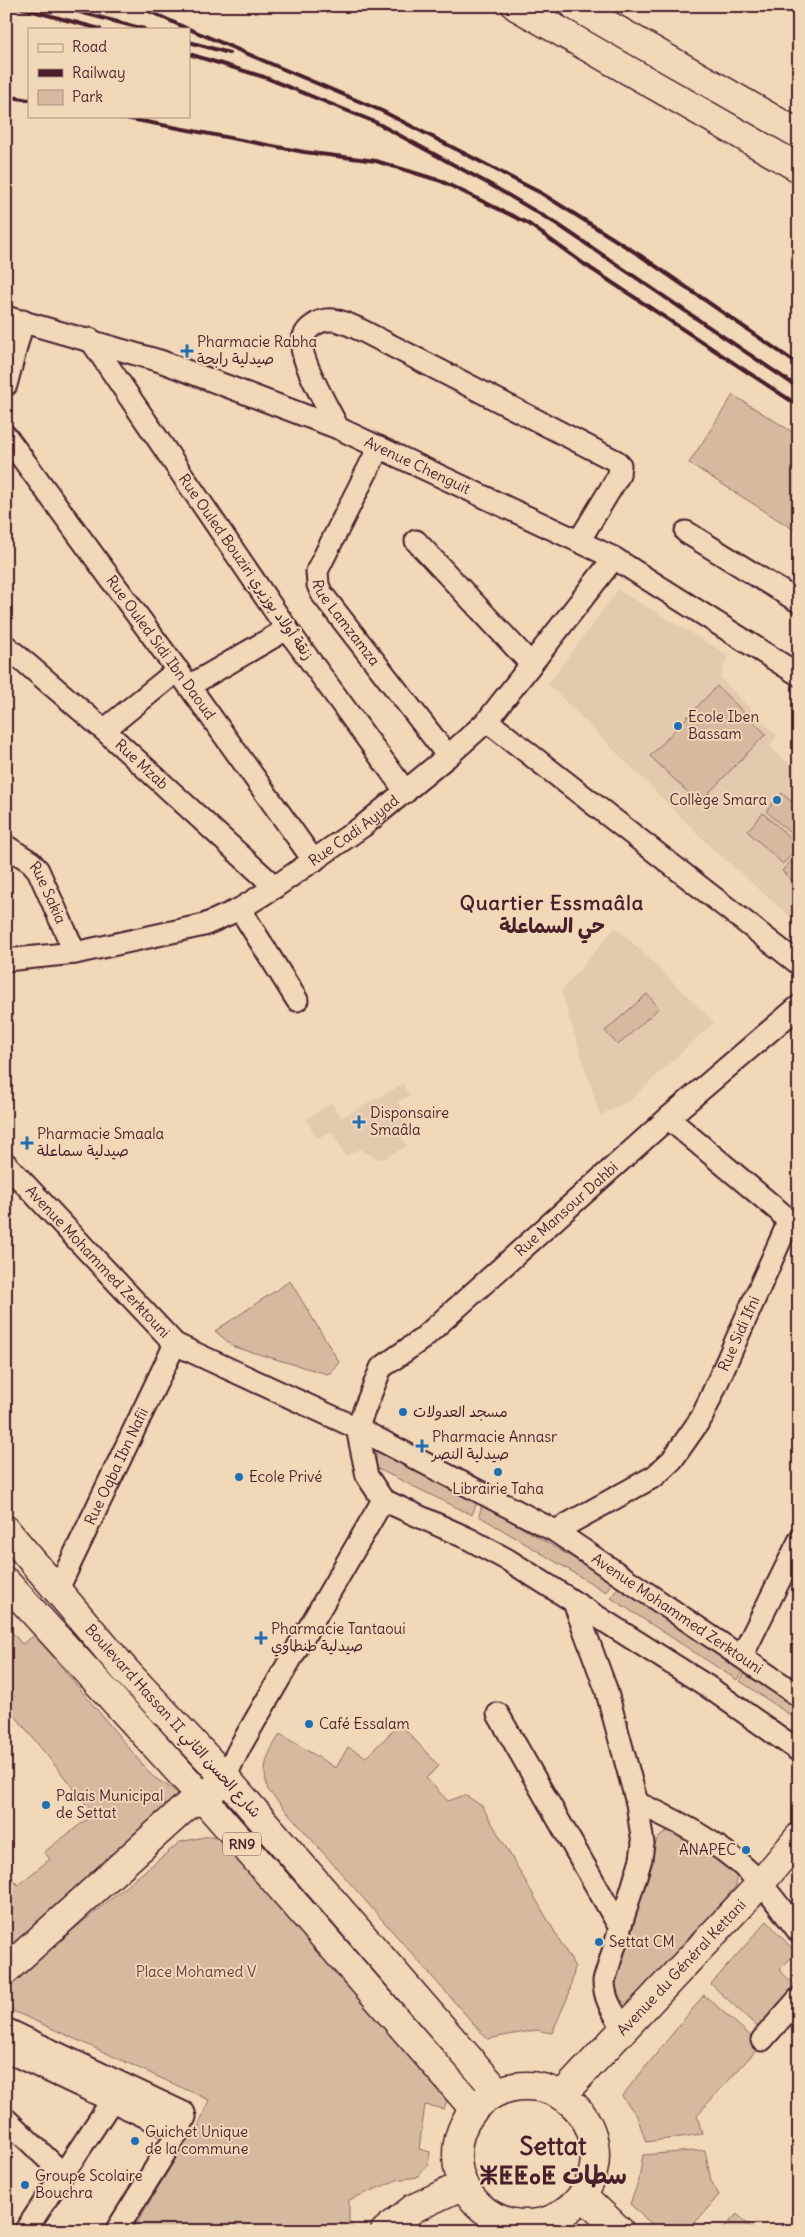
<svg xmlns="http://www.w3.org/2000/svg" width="805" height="2237" font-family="Delius,'Playpen Sans Arabic','Noto Sans Tifinagh',sans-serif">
<rect width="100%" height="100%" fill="#f0d8b8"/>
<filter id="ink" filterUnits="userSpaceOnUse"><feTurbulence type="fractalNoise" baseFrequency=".02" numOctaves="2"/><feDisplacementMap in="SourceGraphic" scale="10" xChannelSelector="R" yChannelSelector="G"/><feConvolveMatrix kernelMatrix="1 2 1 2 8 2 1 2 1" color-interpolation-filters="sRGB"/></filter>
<g filter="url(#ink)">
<path fill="#e3c9ad" d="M618 590 728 655 720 678 777 736 770 746 789 764 799 754V924L711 847 548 684Z
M616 927 714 1022 629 1101 600 1115 561 991Z
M403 1084 409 1096 398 1102 412 1126 402 1138 407 1146 381 1160 360 1149 345 1156 332 1131 317 1138 306 1119 332 1103 341 1118Z"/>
<path fill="#d5baa0" stroke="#906c66" d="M733 395 799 436V533L689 463Z
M717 686 766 734 699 803 650 756Z
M782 793 799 809V841L766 811Z
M763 813 799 846 783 864 747 831Z
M799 853V887L782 871Z
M647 994 659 1008 618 1045 605 1031Z
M290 1281 339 1362 332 1372 327 1374 234 1347 215 1331Z
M376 1451 478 1500 472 1515 376 1468Z
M482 1504 612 1581 606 1592 479 1516Z
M618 1587 743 1669 737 1680 611 1598Z
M6 1625 22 1644 35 1635 152 1776 183 1796 6 1960V1885L12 1879 18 1885 50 1859 44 1852 94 1814 17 1718 8 1709 6 1710Z
M746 1671 799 1706V1721L740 1681Z
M400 1724 439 1766 426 1778 448 1801 465 1795 482 1806 575 1967 569 1994 552 2033 536 2030 487 2039 268 1790C261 1765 267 1756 280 1734L336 1768 348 1747 366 1757Z
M672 1827 736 1867V1886L630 2006 606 1991 657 1839Z
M209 1836 226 1838 450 2092 444 2109 425 2105 419 2149 430 2152 428 2164 417 2177 397 2180 349 2200V2221L352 2228 349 2231H132L183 2146 195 2134 209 2100 9 2009 6 2003V1985L180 1842Z
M767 1921 796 1953 779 1970 799 1989 764 2033 711 1984Z
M704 1995 761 2045 697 2115 702 2134 646 2142 637 2116 622 2096Z
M705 2150 711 2181 719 2195 688 2231H659L630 2204 639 2180 643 2155Z
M737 2214 755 2231H721Z"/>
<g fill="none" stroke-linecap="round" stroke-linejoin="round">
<g stroke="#4a1f2b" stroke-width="25">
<g id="street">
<path id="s1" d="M6 317 160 361 338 428 614 558 799 675"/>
<path d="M90 339 287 629 406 792"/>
<path d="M6 385 23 321"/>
<path d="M338 428C330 411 300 361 302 344 303 336 307 329 314 325 329 314 346 323 361 330L616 461 620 465 619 475 579 541"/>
<path id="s2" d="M6 436 189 686 314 861"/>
<path id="s3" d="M379 447 317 571 318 585 322 594 448 756"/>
<path d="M686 532 799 602"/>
<path d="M416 541 531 664"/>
<path id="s4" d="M6 646 104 730 275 887"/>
<path d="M189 686 287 629"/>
<path d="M487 721 799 964"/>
<path d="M104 730 178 670"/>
<path id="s5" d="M6 846 31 862 38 870 75 953"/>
<path d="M240 909 297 1000"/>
<path id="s6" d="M6 960 75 953 204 925 240 909 275 887 363 826 448 756 487 721 614 558"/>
<path id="s7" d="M6 1164 175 1344 357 1428 555 1531 799 1696"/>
<path id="s8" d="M357 1428 381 1368 422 1339 668 1118 799 1006"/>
<path d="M383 1500 469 1539 508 1560 707 1686 799 1751"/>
<path id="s9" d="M555 1531 655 1476 672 1460 702 1417 785 1230 787 1221 780 1212 668 1118"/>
<path id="s10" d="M57 1591 175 1344"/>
<path d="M575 1605 606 1689 637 1803 643 1844 641 1859 604 1981C604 2000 614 2013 624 2029"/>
<path d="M742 1656 799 1541"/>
<path d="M498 1714 619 1926"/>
<path d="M225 1777 241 1745 383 1500 367 1476 357 1428"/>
<path d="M637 1803C681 1822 729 1848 761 1884 775 1899 786 1916 799 1932"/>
<path d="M6 2029 184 2113 185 2117 178 2132 116 2231"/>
<path d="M762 2040 799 1998"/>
<path d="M6 2051 178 2132"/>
<path d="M6 2119 63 2174"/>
<path d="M25 2231 107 2108 110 2101"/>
</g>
</g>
<g stroke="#4a1f2b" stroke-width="31">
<g id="secondary">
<path d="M516 6 799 168"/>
<path d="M575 6 799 134"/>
<path d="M6 1970 189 1804 204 1799 225 1777"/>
<path id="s11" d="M561 2096 761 1883 799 1837"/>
<path d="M385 2231 414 2208 463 2185"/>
</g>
</g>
<g stroke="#4a1f2b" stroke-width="31">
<path id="primary" d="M6 1530 125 1670 225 1777 498 2092
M6 1582 192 1786 474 2109
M457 2155a69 69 0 1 1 138 0a69 69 0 1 1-138 0Z
M582 2195 620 2231"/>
</g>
<use href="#street" stroke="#f0d8b8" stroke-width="21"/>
<use href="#secondary" stroke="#f0d8b8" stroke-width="28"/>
<use href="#primary" stroke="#f0d8b8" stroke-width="28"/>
<path stroke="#4a1f2b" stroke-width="4" d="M14 6 100 29
M57 6 144 29
M138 6 188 29
M189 29 382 111 541 193 641 256 799 365
M189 42 229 53
M189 54 264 77 375 122 491 185 557 224 799 388
M6 96 29 100
M115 116 304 152 376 161 441 181 529 224 584 264 799 406"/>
</g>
</g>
<g fill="#1f6fb2" stroke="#f0d8b8" stroke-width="2">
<path d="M184.5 343.5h5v5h5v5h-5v5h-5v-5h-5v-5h5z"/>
<circle cx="678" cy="726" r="5"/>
<circle cx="777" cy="800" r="5"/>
<path d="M356.5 1114.5h5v5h5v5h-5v5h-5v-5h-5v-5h5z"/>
<path d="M24.5 1135.5h5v5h5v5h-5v5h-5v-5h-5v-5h5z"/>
<circle cx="403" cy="1412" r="5"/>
<path d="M419.5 1438.5h5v5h5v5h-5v5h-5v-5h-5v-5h5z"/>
<circle cx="498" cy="1472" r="5"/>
<circle cx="239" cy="1477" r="5"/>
<path d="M258.5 1630.5h5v5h5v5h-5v5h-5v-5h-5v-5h5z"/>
<circle cx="309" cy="1724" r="5"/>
<circle cx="46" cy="1805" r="5"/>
<circle cx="746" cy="1850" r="5"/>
<circle cx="599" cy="1942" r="5"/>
<circle cx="135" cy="2141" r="5"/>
<circle cx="25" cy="2185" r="5"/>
</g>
<g text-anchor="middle" stroke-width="4" stroke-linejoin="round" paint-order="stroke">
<rect fill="#f0d8b8" stroke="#7c5655" stroke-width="1" x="223" y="1832.5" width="38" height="23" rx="4"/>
<g font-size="14" font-weight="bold" fill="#4a1f2b">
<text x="242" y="1849">RN9</text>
</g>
<g font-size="15" fill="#4a1f2b" stroke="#f0d8b8" text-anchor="start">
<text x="197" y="347">Pharmacie Rabha<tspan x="197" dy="17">صيدلية رابحة</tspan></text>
<text x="688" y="722">Ecole Iben<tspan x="688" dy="17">Bassam</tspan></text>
<text x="767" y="805" text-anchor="end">Collège Smara</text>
<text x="370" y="1118">Disponsaire<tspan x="370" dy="17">Smaâla</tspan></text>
<text x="37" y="1139">Pharmacie Smaala<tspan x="37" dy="17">صيدلية سماعلة</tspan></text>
<text x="413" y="1417">مسجد العدولات</text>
<text x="432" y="1442">Pharmacie Annasr<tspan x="432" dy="17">صيدلية النصر</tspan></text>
<text x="249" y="1482">Ecole Privé</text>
<text x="498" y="1494" text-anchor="middle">Librairie Taha</text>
<text x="271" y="1634">Pharmacie Tantaoui<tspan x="271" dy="17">صيدلية طنطاوي</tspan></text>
<text x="319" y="1729">Café Essalam</text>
<text x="56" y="1801">Palais Municipal<tspan x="56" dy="17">de Settat</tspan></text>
<text x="736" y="1855" text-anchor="end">ANAPEC</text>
<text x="609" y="1947">Settat CM</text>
<text x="145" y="2137">Guichet Unique<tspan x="145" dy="17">de la commune</tspan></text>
<text x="35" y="2181">Groupe Scolaire<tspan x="35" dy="17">Bouchra</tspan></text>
</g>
<g font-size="15" fill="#4a1f2b" stroke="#f0d8b8">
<text dy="5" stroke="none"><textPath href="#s1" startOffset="438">Avenue Chenguit</textPath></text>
<text transform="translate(246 567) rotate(55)" y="5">Rue Ouled Bouziri زنقة أولاد بوزيري</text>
<text dy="5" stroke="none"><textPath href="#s3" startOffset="199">Rue Lamzamza</textPath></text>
<text dy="5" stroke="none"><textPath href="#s2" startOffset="262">Rue Ouled Sidi Ibn Daoud</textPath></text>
<text dy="5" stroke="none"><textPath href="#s4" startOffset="180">Rue Mzab</textPath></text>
<text dy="5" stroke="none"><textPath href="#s6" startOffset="379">Rue Cadi Ayyad</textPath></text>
<text dy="5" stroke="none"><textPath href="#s5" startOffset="65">Rue Sakia</textPath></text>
<text dy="5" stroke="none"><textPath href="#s8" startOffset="309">Rue Mansour Dahbi</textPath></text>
<text dy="5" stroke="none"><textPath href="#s7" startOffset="134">Avenue Mohammed Zerktouni</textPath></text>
<text dy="5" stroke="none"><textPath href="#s9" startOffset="281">Rue Sidi Ifni</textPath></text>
<text dy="5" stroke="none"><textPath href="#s10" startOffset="138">Rue Oqba Ibn Nafii</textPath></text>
<text dy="5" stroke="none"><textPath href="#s7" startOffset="818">Avenue Mohammed Zerktouni</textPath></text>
<text transform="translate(173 1721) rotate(48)" y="5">Boulevard Hassan II شارع الحسن الثاني</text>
<text dy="5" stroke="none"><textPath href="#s11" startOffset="176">Avenue du Général Kettani</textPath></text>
</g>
<g font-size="15" fill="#663e42" stroke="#f0d8b8">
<text x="196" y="1977">Place Mohamed V</text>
</g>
<g font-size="20" font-weight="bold" letter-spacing="1" fill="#4a1f2b" stroke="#f0d8b8">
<text x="552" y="910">Quartier Essmaâla<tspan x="552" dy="23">حي السماعلة</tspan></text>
</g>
<g font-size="25" font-weight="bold" fill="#4a1f2b" stroke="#f0d8b8">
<text x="553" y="2155">Settat<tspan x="553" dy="29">ⵥⵟⵟⴰⵟ سطات</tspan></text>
</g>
</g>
<rect width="805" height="2237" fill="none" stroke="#f0d8b8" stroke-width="25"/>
<rect x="12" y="12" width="780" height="2212" fill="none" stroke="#4a1f2b" stroke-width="2" filter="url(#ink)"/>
<rect x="28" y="28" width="162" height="90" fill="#f0d8b8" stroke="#ae8e80"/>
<rect x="38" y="44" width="25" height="8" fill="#f0d8b8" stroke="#ae8e80"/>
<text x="72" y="52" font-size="15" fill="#4a1f2b">Road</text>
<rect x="38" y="69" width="25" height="8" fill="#4a1f2b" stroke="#ae8e80"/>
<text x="72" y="78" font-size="15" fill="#4a1f2b">Railway</text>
<rect x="38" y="90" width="25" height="15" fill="#d5baa0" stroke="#ae8e80"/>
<text x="72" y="102" font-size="15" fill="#4a1f2b">Park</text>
</svg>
